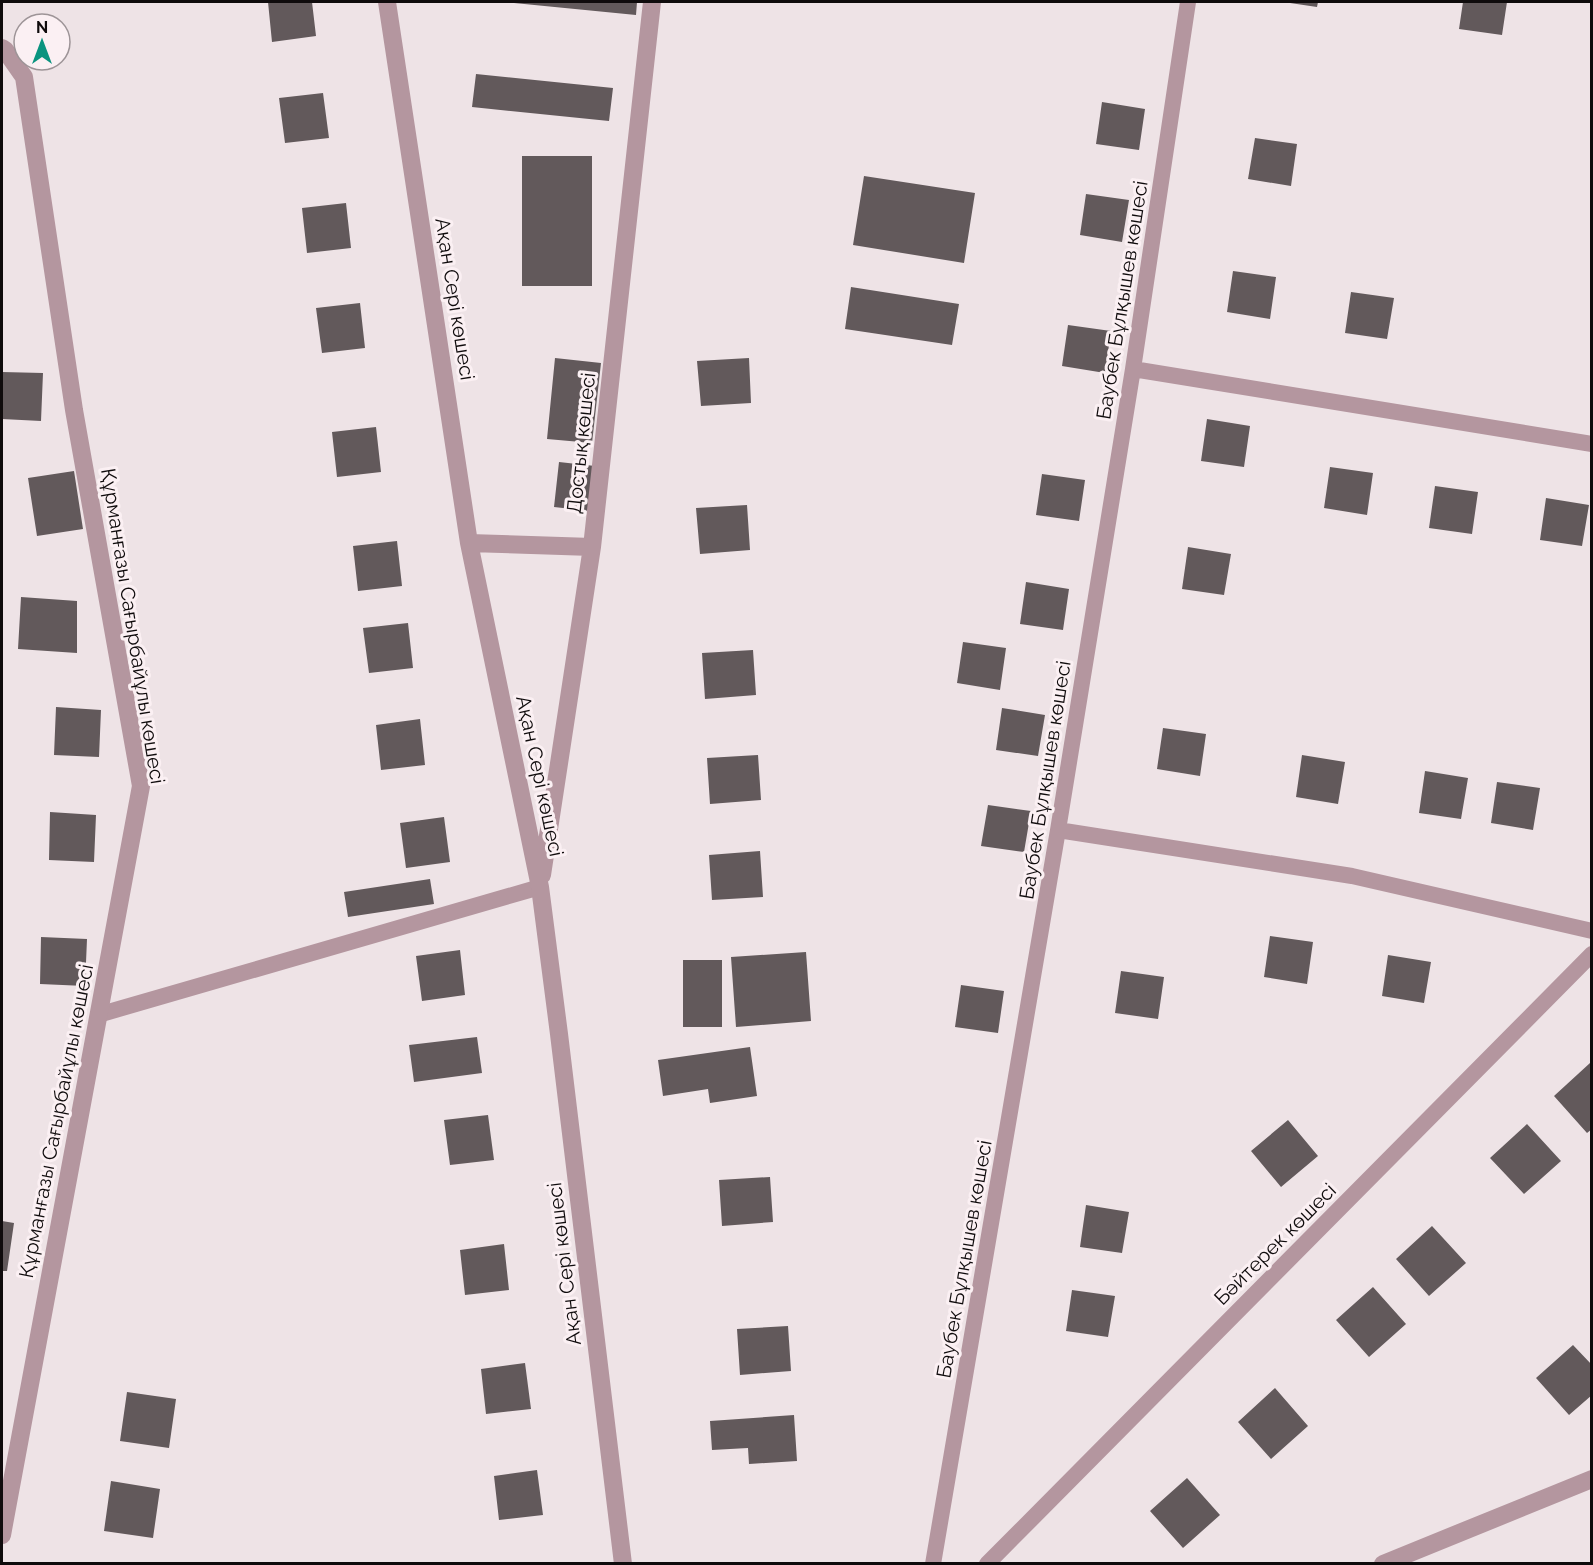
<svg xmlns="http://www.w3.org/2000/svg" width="1593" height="1565" font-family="Raleway,sans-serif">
<rect width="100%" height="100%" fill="#eee3e6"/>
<path fill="#62595b" d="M268 2H312L316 36 272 42Z
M515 2H637L636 15 514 3Z
M1291 2H1318L1317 7 1290 3Z
M1463 2H1507L1502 35 1459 29Z
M476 74 613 88 609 121 472 107Z
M323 93 329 138 285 143 279 98Z
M1102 102 1145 109 1139 150 1096 144Z
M1255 138 1297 144 1291 186 1248 179Z
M522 156H592V286H522Z
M864 176 975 193 964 263 853 245Z
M1086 194 1129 200 1122 242 1080 235Z
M346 203 351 248 307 253 302 208Z
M1233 271 1276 277 1270 319 1227 312Z
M851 287 959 304 952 345 845 329Z
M1351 292 1394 298 1387 339 1345 333Z
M360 303 365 348 322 353 316 308Z
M1068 325 1111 331 1105 373 1062 366Z
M555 358 601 363 592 443 547 439Z
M749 358 751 403 701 406 697 361Z
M2 372 43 373 41 421 2 419Z
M1207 419 1250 426 1244 467 1201 461Z
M376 427 381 472 337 477 332 432Z
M559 462 595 466 590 511 554 507Z
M1330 467 1373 473 1367 515 1324 508Z
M74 471 83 529 37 536 28 478Z
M1042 474 1085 480 1079 521 1036 515Z
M1435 486 1478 492 1472 534 1429 528Z
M1546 498 1589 505 1582 546 1540 540Z
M747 505 750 550 700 554 696 508Z
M397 541 402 586 358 591 353 546Z
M1188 547 1231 554 1224 595 1182 589Z
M1026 582 1069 589 1063 630 1020 624Z
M21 597 77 601V653L18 649Z
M408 623 413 668 369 673 363 628Z
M963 642 1006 648 1000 690 957 683Z
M753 650 756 695 705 699 702 653Z
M56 707 101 710 99 757 54 755Z
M1002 708 1045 715 1038 756 996 750Z
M420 719 425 765 381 770 376 725Z
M1163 728 1206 734 1200 776 1157 769Z
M758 755 761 800 710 804 707 758Z
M1302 755 1345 762 1338 804 1296 797Z
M1425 771 1468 778 1461 819 1419 813Z
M1497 782 1540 788 1533 830 1491 823Z
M988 805 1031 811 1024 852 981 846Z
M50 812 96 815 94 862 49 860Z
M444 817 450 862 406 868 400 823Z
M760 851 763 897 712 900 709 855Z
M430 879 434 904 348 917 344 892Z
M1270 936 1313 942 1307 984 1264 977Z
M41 937 87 939 85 986 40 984Z
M460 950 465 995 422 1001 416 956Z
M806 952 811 1021 736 1027 731 957Z
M1388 955 1431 962 1424 1003 1382 996Z
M683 960H722V1027H683Z
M1121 971 1164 977 1158 1019 1115 1013Z
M961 985 1004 991 998 1033 955 1027Z
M477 1037 482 1073 414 1082 409 1045Z
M750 1047 757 1096 710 1103 708 1089 663 1096 658 1060Z
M1590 1063 1592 1064V1129L1587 1133 1554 1096Z
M488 1115 494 1160 450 1165 444 1120Z
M1288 1120 1318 1156 1281 1187 1251 1151Z
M1527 1124 1561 1161 1524 1194 1490 1158Z
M770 1177 773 1222 722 1226 719 1180Z
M1086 1205 1129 1212 1122 1253 1080 1247Z
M2 1221 14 1223 7 1271H2Z
M1432 1226 1466 1263 1429 1296 1396 1259Z
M504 1244 509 1290 465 1295 460 1250Z
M1373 1287 1406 1324 1369 1357 1336 1320Z
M1072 1290 1115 1296 1108 1337 1066 1331Z
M788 1326 791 1371 740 1375 737 1329Z
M1573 1345 1592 1365V1395L1569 1415 1536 1378Z
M525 1363 531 1409 486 1414 481 1369Z
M1275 1388 1308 1426 1271 1459 1238 1422Z
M127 1392 176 1399 169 1448 120 1441Z
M794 1415 797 1461 749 1464 748 1448 712 1450 710 1421Z
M537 1470 543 1515 499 1520 494 1476Z
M1187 1478 1220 1515 1183 1548 1150 1511Z
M111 1481 160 1489 153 1538 104 1531Z"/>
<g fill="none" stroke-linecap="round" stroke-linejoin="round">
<path stroke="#b4969f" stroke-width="16" d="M1133 369 1592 444
M1058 830 1352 876 1592 931
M98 1015 540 887
M933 1564 1058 830 1133 369 1188 2
M987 1564 1592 954"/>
<path stroke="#b4969f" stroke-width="18" d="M387 2 469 543 540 887 559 1034 623 1564
M2 48 5 50 24 77 74 410 141 786 2 1535
M469 543 592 547
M542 875 592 547 652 2
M1383 1564 1592 1479"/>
</g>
<g text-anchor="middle" stroke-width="6" stroke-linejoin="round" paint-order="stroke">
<g font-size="20" fill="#0f0b0c" stroke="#fbf0f3">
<text transform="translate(455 299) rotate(81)" y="7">Ақан Сері көшесі</text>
<text transform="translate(1122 300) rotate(-81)" y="7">Баубек Бұлқышев көшесі</text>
<text transform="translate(581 443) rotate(-84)" y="7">Достық көшесі</text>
<text transform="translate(133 626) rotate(81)" y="7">Құрманғазы Сағырбайұлы көшесі</text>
<text transform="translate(540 776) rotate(78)" y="7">Ақан Сері көшесі</text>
<text transform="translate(1045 780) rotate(-81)" y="7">Баубек Бұлқышев көшесі</text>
<text transform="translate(56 1121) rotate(-79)" y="7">Құрманғазы Сағырбайұлы көшесі</text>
<text transform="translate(1275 1244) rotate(-45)" y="7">Бәйтерек көшесі</text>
<text transform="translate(964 1259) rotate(-80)" y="7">Баубек Бұлқышев көшесі</text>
<text transform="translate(564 1264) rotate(-97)" y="7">Ақан Сері көшесі</text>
</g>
</g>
<rect width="1593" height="1565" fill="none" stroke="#0f0b0c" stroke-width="6"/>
<g transform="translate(42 42)"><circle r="28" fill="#fbf0f3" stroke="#9d9497" stroke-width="1.5"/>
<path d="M0-4.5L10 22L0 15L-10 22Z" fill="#0a947f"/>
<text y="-9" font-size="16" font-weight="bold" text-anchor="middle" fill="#0f0b0c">N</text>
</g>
</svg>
